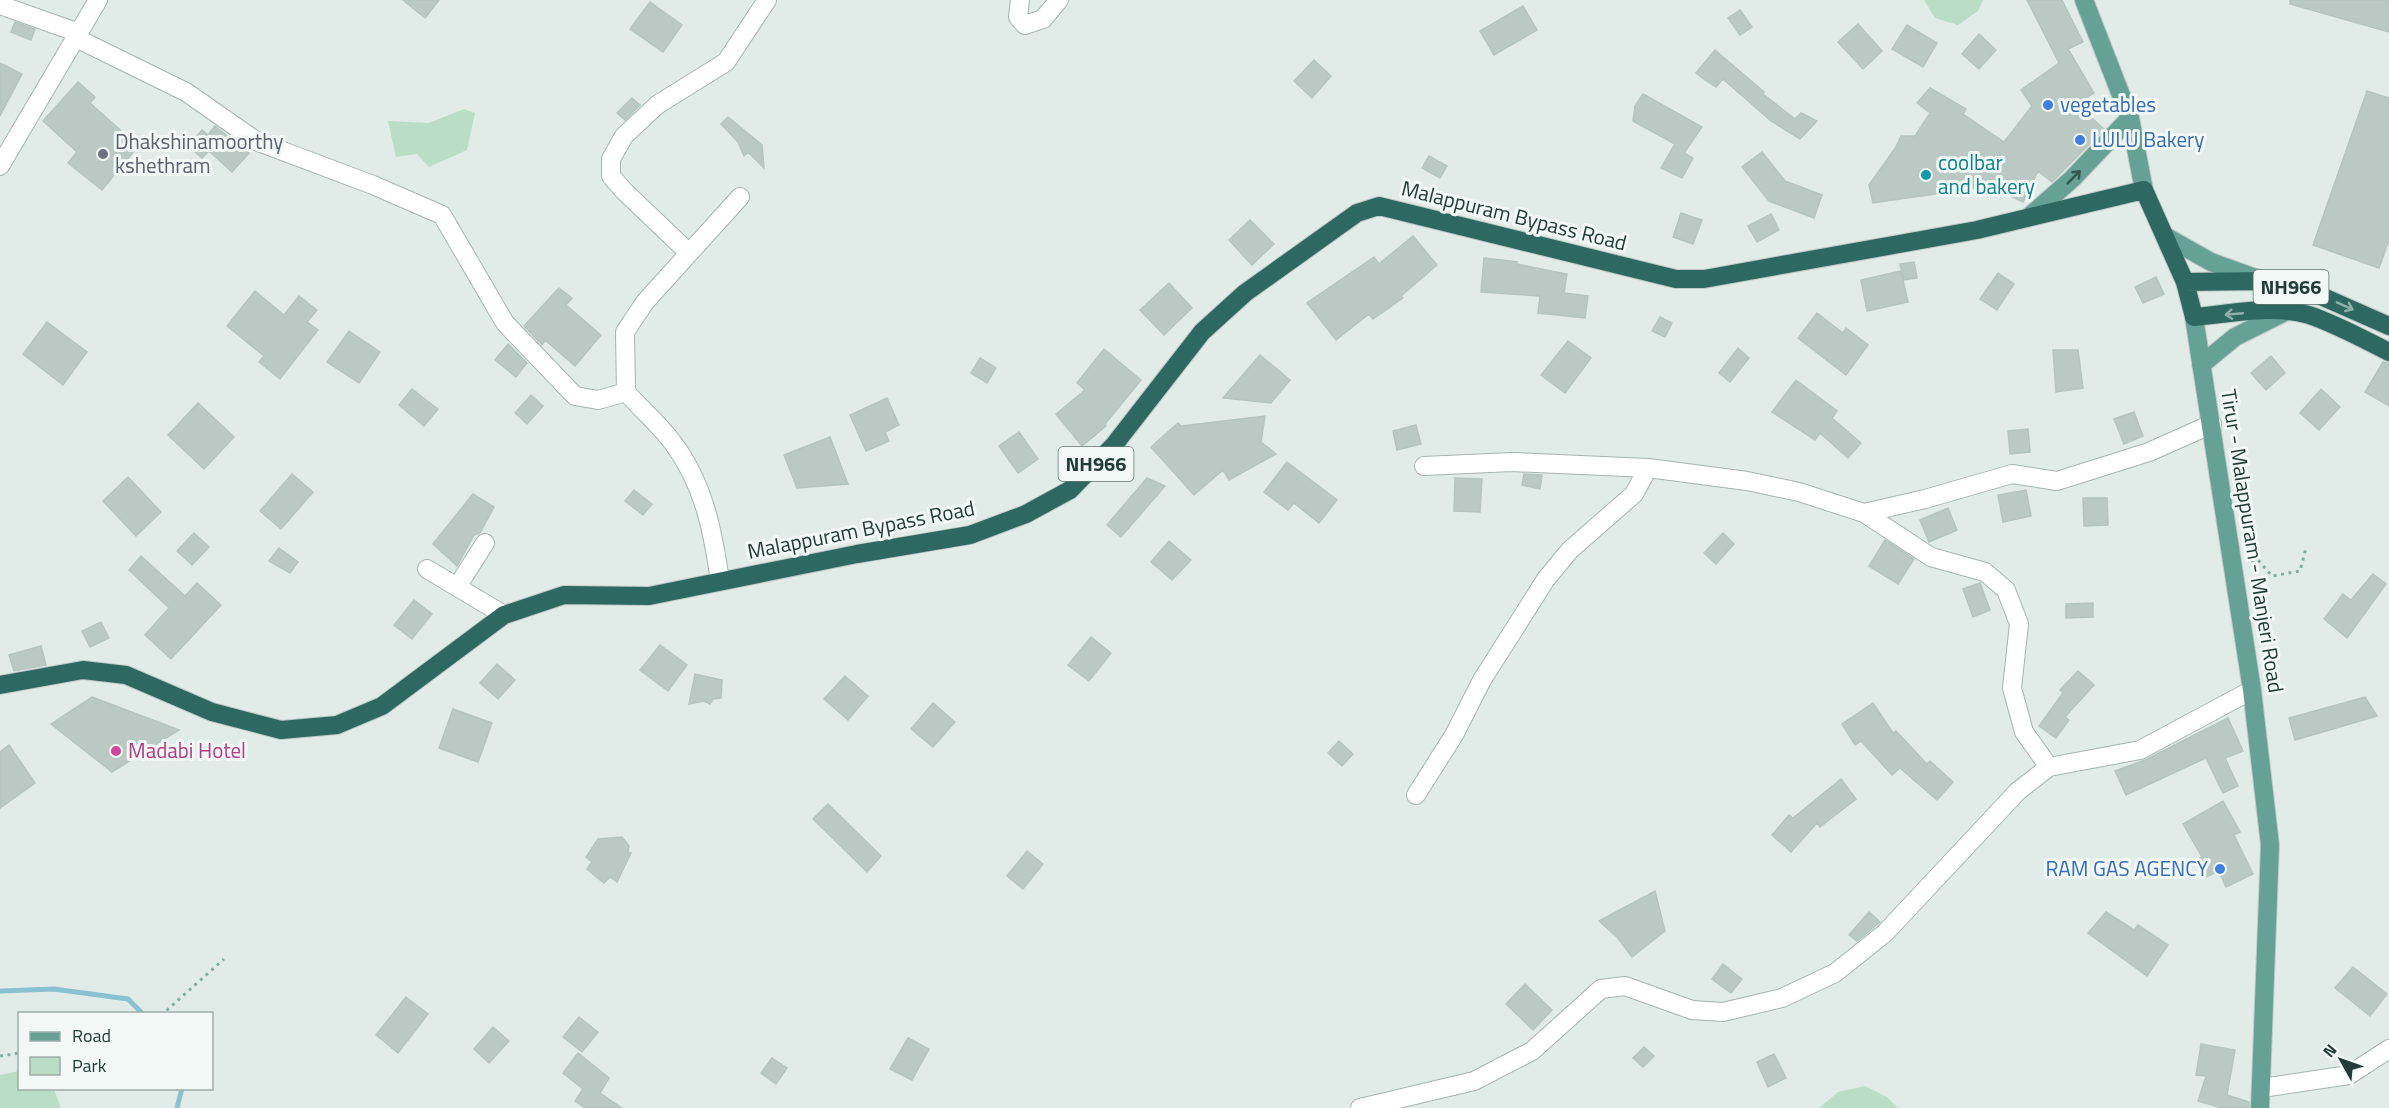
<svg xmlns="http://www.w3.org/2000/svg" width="2389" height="1108" font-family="'Titillium Web',sans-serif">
<rect width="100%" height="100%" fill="#e1ece8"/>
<path fill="#baddc6" d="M1924 0H1983L1978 11 1958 25 1935 18Z
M464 109 475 113 467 150 429 167 417 154 396 157 388 121 429 123Z
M19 1071 20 1088 54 1089 61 1108H0V1075Z
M1865 1086 1887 1097 1898 1108H1819L1838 1092Z"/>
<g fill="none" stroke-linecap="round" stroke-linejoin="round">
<path stroke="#8ac1d1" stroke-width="5" d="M0 991 54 989 128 999 143 1014
M177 1108 182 1088"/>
</g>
<path fill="#bac9c4" stroke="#b4c5bf" stroke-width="1.5" d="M403 0H439L425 18Z
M2027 0H2062L2083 42 2068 49 2094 93 2076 104 2104 129 2052 182 2038 171 2023 202 1990 186 1873 203 1869 185 1896 147 1901 136H1915L1930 113 1917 103 1930 88 1966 109 1963 114 2004 142 2032 106 2021 90 2059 63Z
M2290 0H2389V32L2290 4Z
M650 2 682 25 663 52 630 29Z
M1523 6 1537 30 1494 55 1480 31Z
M1740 10 1752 27 1740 35 1728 18Z
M15 22 35 29 31 40 11 32Z
M1858 24 1882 51 1863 69 1838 42Z
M1907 25 1937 43 1923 67 1892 49Z
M1979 34 1996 50 1979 69 1962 54Z
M1715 50 1764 92 1763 94 1795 119 1801 113 1817 121 1800 139 1771 121 1723 79 1716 87 1705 80 1696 73Z
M1314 60 1331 76 1312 98 1294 81Z
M0 63 22 74 0 116Z
M78 82 95 97 90 103 138 146 102 190 68 163 77 152 43 121Z
M2367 91 2389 98V240L2379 268 2313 245Z
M1643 94 1702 127 1684 153 1693 158 1682 178 1661 168 1675 144 1633 121 1635 106Z
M632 98 640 105 625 120 617 113Z
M728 117 762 145 764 168 748 152 744 156 738 142 721 124Z
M215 126 249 153 232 172 209 151 202 158 188 146 202 130 208 135Z
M1762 152 1785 181 1822 195 1814 218 1769 201 1742 167Z
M1429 156 1447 166 1440 178 1422 168Z
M1681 213 1702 220 1693 244 1673 237Z
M1771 214 1779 230 1757 242 1748 226Z
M1250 220 1274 244 1252 265 1229 240Z
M1413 236 1437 265 1401 296 1403 298 1373 319 1369 314 1336 340 1307 303 1374 257 1379 264Z
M1484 258 1517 262V264L1567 274 1564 293 1588 296 1585 318 1538 313 1540 296 1481 292Z
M1914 262 1917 278 1904 280 1900 264Z
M1901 271 1908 302 1867 311 1861 280Z
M1998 273 2014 284 1997 310 1980 299Z
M2156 277 2164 294 2143 303 2135 287Z
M1169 283 1192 308 1164 335 1140 310Z
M559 288 572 298 566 305 601 335 575 366 545 340 542 345 524 326Z
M255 291 284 315 299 296 317 310 307 322 318 330 280 379 259 362 264 356 227 326Z
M1817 313 1843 333 1846 328 1868 345 1846 375 1798 338Z
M1660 317 1672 323 1665 337 1652 331Z
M47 322 87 352 63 385 23 354Z
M349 331 380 352 359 383 327 362Z
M1568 341 1591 358 1565 393 1541 375Z
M508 344 527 363 516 377 495 360Z
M1738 348 1749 358 1730 382 1719 373Z
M1104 349 1141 380 1105 424 1106 426 1082 446 1056 414 1085 390 1077 383Z
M2053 350H2078L2083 388 2056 392Z
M1260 355 1290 380 1271 403 1223 398Z
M2271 356 2285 373 2266 390 2251 373Z
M980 358 996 368 987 383 971 373Z
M2383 362 2389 363V406L2365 392Z
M1796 380 1837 411 1832 418 1861 443 1848 458 1820 433 1815 440 1772 412Z
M412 389 438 409 424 426 399 405Z
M2321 389 2340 407 2319 430 2300 413Z
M531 395 543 406 527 424 515 413Z
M887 398 899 425 885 432 889 441 866 451 850 415Z
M198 403 234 437 204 469 168 435Z
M2134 412 2143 436 2124 444 2114 419Z
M1265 416 1261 442 1276 454 1229 480 1223 470 1194 495 1151 447 1178 423 1181 426Z
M1416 425 1421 444 1397 450 1393 431Z
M2028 429 2030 452 2010 454 2008 431Z
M1019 432 1038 459 1018 473 999 446Z
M830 437 848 484 797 488 784 455Z
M1287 462 1337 500 1319 523 1294 503 1288 510 1264 492Z
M292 474 313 492 281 529 260 511Z
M1524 474 1542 475 1540 489 1522 485Z
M128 477 161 512 136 536 103 501Z
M1147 478 1165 486 1121 537 1107 525Z
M1455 478 1482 479 1480 512 1454 511Z
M634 490 652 504 643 515 625 501Z
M2026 490 2031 516 2003 522 1998 495Z
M473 494 494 507 480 533 474 535 457 566 433 544Z
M2083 498H2107L2108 525 2084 526Z
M1948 508 1957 530 1929 542 1920 520Z
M194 533 209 547 192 565 177 551Z
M1723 533 1734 544 1716 564 1704 553Z
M1885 540 1914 559 1898 584 1869 566Z
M1169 541 1191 560 1172 580 1151 562Z
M279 548 298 562 290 573 269 561Z
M141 556 185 596 197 583 221 605 171 659 145 635 169 608 129 570Z
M2373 574 2386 584 2347 638 2324 619 2343 594 2351 600Z
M1980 583 1990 610 1973 617 1963 589Z
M414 600 432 614 412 639 394 625Z
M2093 603V617L2066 618V604Z
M101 622 109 638 90 647 82 631Z
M1091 637 1111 653 1089 681 1068 665Z
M660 645 687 665 668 691 640 670Z
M41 646 46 665 14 671 9 655Z
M497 664 515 680 498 699 480 683Z
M2078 671 2094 685 2065 717 2069 720 2056 738 2039 726 2063 693 2060 690Z
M695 674 722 680 721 698 713 699 710 704 704 701 689 704Z
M845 676 868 696 848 720 824 699Z
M92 697 179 730 112 772 51 724Z
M2365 697 2377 716 2295 740 2289 718Z
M933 703 955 722 933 747 911 729Z
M1873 703 1893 733 1896 731 1927 764 1930 761 1953 782 1937 800 1900 768 1892 775 1861 741 1855 745 1842 724Z
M453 709 492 723 478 762 439 748Z
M2228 718 2243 751 2225 758 2238 786 2223 793 2206 758 2126 795 2115 771 2145 760Z
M1339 741 1353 754 1342 766 1328 753Z
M9 745 35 783 0 808V752Z
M1841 779 1856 799 1820 827 1817 823 1791 852 1772 835 1789 815 1793 818Z
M2223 801 2240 832 2234 835 2253 874 2226 887 2219 871 2204 878 2196 860 2202 857 2183 824Z
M828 804 881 856 867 872 813 819Z
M622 837 629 846 628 852 631 853 617 882 610 877 604 883 587 869 592 862 586 857 598 839Z
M1027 851 1043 864 1023 889 1007 876Z
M1655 891 1665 931 1632 957 1617 937 1599 921Z
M1869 912 1880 922 1857 941 1849 935Z
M2106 912 2134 930 2138 925 2168 945 2147 976 2088 933Z
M1723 964 1742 979 1731 993 1712 979Z
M2353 967 2387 994 2370 1016 2335 988Z
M1525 984 1552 1010 1533 1030 1506 1004Z
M406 997 428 1014 398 1053 376 1035Z
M579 1017 598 1032 582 1052 563 1037Z
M493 1027 509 1041 489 1063 474 1049Z
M908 1038 929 1049 912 1080 890 1069Z
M2201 1044 2235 1050 2227 1095 2249 1102V1108H2222L2198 1101 2206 1076 2196 1075Z
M1644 1047 1654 1056 1643 1067 1633 1058Z
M578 1053 609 1078 600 1093 622 1108H585L575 1101 583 1089 563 1073Z
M1774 1054 1786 1078 1768 1087 1757 1062Z
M772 1058 787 1068 776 1084 761 1073Z"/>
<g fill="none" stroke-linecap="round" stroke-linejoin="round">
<g stroke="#a4b4af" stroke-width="20">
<path id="minor" d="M1020 0 1018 17 1025 25 1043 19 1059 0
M0 5 79 33
M76 38 186 92 256 141 373 185 442 215 505 323 575 396 598 400 626 392 625 332 645 302 740 197
M0 166 98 0
M689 253 624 191 611 176V159L624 136 657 105 726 62 767 0
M626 392C641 409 660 425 673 443 704 484 713 532 720 581
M1424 466 1512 462 1648 468 1747 481 1799 492 1864 513 1931 557 1985 572 2006 590 2019 624 2012 688 2024 732 2049 767
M1864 513 1925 499 2012 474 2057 481 2149 452 2212 424
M427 569 504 615
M457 587 485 543
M1416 795 1454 735 1482 680 1546 579 1570 550 1634 494 1648 468
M2262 1088 2349 1075 2389 1049
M1360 1108 1474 1081 1532 1051 1601 989 1625 986 1692 1010 1723 1012 1782 998 1835 973 1885 933 2018 791 2049 767 2140 750 2252 690"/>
</g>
<g stroke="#c1c9c7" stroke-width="20">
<path id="major" d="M2084 0 2130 118 2144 190
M2030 216 2072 179 2130 118
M2165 236 2211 262 2261 280
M2194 317 2252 690 2270 845 2260 1108
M2201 365 2235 337 2287 311"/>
</g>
<g stroke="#c1c9c7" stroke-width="20">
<path id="highway" d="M2185 282 2264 281 2314 293 2389 326
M0 685 83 670 126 675 212 712 281 730 337 725 382 706 504 615 564 595 649 596 857 554 970 535 1026 514 1070 490 1114 445 1202 332 1245 293 1357 213 1379 206 1676 279H1704L1977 230 2144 190 2185 282 2194 317C2230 314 2273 304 2309 315 2336 324 2363 339 2389 352"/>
</g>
<path stroke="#82afa4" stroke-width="3" stroke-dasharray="3 4.5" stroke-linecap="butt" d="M2251 561 2258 560 2272 576 2300 571 2306 548
M160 1014 167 1010 224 959
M0 1056 20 1053"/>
<use href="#minor" stroke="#fff" stroke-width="18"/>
<use href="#major" stroke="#66a196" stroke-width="18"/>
<use href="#highway" stroke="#2e6961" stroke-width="18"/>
</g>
<defs><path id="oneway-shaft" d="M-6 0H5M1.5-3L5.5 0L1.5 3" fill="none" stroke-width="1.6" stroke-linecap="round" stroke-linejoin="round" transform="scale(1.5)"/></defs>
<use stroke="#33564f" href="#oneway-shaft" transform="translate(2074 177) rotate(-45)"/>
<g stroke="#90b0ac">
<use href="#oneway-shaft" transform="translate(2345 306) rotate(24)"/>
<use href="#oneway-shaft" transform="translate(2234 314) rotate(175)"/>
</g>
<g fill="#3f7fe0" stroke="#f2f8f6" stroke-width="2">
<circle cx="2048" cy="105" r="6"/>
<circle cx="2080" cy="140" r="6"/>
<circle cx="2220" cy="869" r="6"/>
</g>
<circle fill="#6b7280" stroke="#f2f8f6" stroke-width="2" cx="103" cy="154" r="6"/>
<circle fill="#0f9aa8" stroke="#f2f8f6" stroke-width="2" cx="1926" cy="175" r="6"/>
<circle fill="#d1479c" stroke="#f2f8f6" stroke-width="2" cx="116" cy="751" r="6"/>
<g text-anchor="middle" stroke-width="6" stroke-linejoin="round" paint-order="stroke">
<g fill="#f2f8f6" stroke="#607570" stroke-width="1.5">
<rect x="2253.5" y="270" width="75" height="34" rx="4.5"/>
<rect x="1058.5" y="447" width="75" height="34" rx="4.5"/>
</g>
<g font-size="20" font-weight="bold" fill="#223d37">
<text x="2291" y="294">NH966</text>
<text x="1096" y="471">NH966</text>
</g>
<g font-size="21" fill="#366cbe" stroke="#f2f8f6" text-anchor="start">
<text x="2060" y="112">vegetables</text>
<text x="2092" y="147">LULU Bakery</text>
<text x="2208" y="876" text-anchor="end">RAM GAS AGENCY</text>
</g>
<g font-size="21" fill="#5b616d" stroke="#f2f8f6" text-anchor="start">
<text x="115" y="149">Dhakshinamoorthy<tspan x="115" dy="24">kshethram</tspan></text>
</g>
<g font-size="21" fill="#0d838f" stroke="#f2f8f6" text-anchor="start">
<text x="1938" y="170">coolbar<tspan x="1938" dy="24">and bakery</tspan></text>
</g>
<g font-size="21" fill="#223d37" stroke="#f2f8f6">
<text transform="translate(1514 216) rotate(14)" y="7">Malappuram Bypass Road</text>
<text transform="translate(861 530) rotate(-11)" y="7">Malappuram Bypass Road</text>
<text transform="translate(2252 541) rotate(81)" y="7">Tirur - Malappuram - Manjeri Road</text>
</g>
<g font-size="21" fill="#b23c85" stroke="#f2f8f6" text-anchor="start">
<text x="128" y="758">Madabi Hotel</text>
</g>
</g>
<rect x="18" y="1012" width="195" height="78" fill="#f2f8f6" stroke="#9fadaa" stroke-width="1.5"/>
<rect x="30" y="1032" width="30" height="9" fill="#66a196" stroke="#9fadaa" stroke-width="1.5"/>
<text x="72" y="1042" font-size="18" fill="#223d37">Road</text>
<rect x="30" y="1057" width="30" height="18" fill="#baddc6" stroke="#9fadaa" stroke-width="1.5"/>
<text x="72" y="1072" font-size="18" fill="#223d37">Park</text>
<g transform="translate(2341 1060) rotate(310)" stroke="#f2f8f6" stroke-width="4.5" paint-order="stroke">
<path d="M0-4.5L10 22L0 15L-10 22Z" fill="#223d37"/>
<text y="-9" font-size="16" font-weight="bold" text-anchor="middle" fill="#223d37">N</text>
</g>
</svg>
